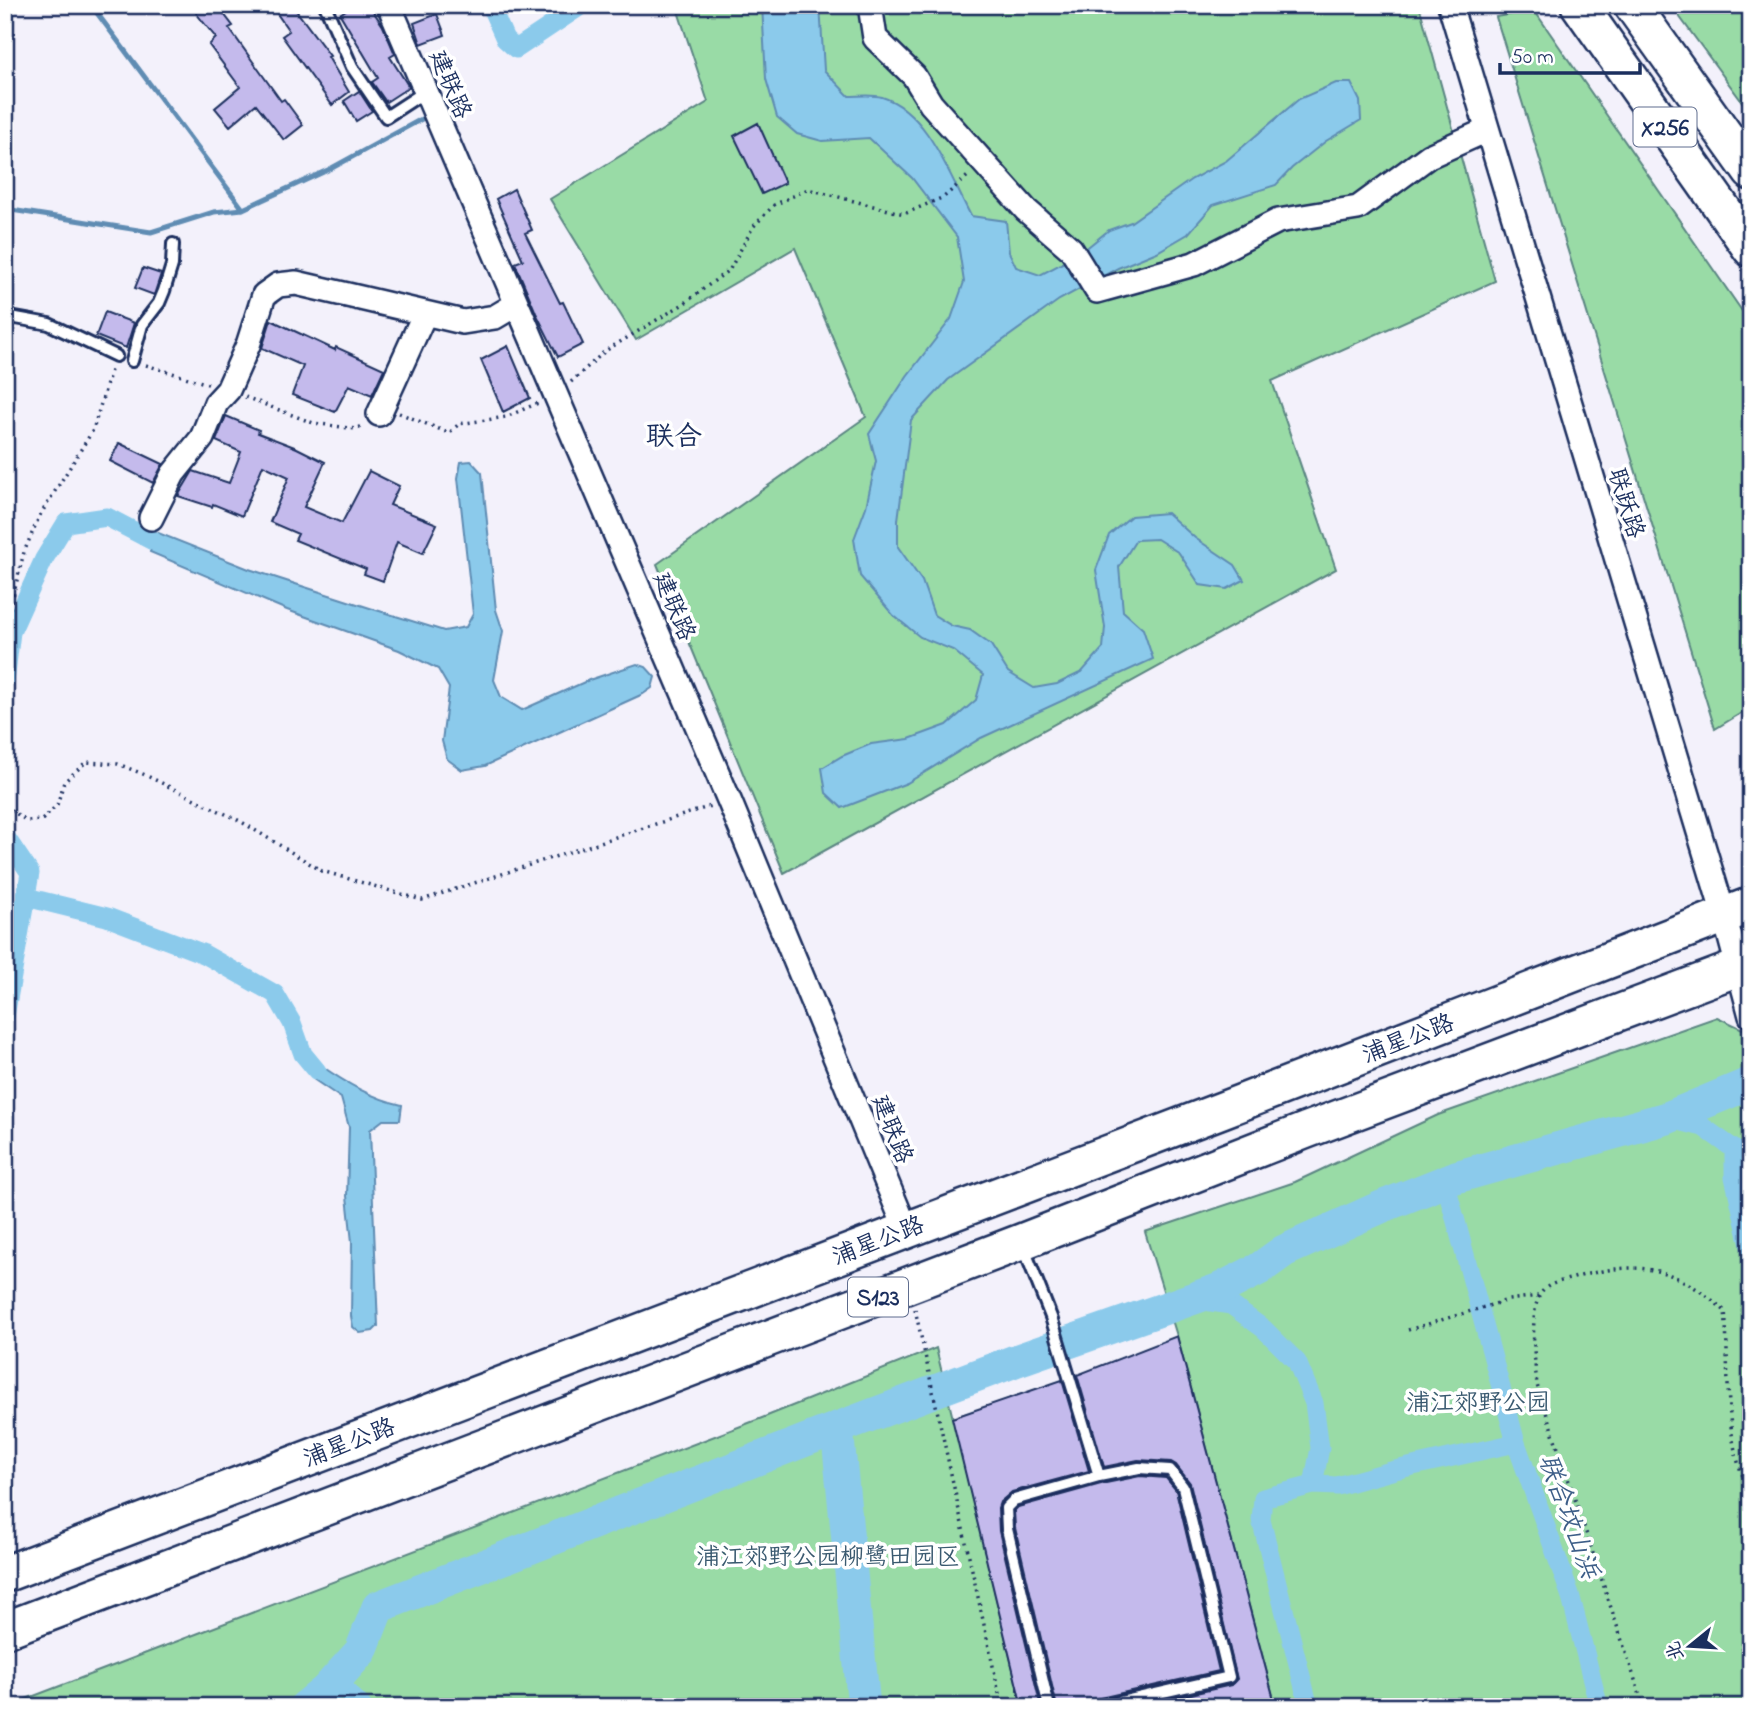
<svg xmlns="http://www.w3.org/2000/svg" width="1756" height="1712" font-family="'Indie Flower','LXGW WenKai TC',sans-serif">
<rect width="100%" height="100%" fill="#f3f1fb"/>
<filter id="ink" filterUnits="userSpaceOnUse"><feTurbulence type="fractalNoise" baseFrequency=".0143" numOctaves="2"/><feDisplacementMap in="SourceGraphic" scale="14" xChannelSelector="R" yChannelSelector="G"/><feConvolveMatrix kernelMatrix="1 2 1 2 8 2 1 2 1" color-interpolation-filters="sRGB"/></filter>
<g filter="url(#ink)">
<path fill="#99dba6" stroke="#5a8582" stroke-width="2" d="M676 5H1419L1495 281 1272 381 1336 569 784 873 657 564 866 417 795 248 636 340 550 199 708 102Z
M1671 5H1751V114Z
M1534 10 1751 324V707L1715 729 1496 17Z
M1717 1017 1747 1031 1751 1046V1707H1276L1177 1336 1145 1232 1295 1182 1438 1115Z
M936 1348 1022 1707H5L762 1418Z"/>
<path fill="#8bcaeb" stroke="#5e8cb3" stroke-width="2" d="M762 5H820L824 70 849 96C859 96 872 94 882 97 928 111 950 177 971 216L1006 221 1009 252 1016 267 1040 275 1078 255 1109 230 1131 222 1192 179 1226 161 1299 99 1336 83H1351L1360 101 1361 120 1326 141 1292 168 1276 185 1213 205 1188 234 1157 252 1118 268 1059 300 948 380 911 420 898 520V547L922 581 934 615 952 626 970 630 991 645 1008 672 1034 688 1057 684 1082 672 1103 648 1105 627 1096 570 1109 535 1131 516 1167 513 1195 538 1235 565 1244 580 1227 589 1200 585 1179 553 1157 539 1136 540 1119 567 1123 611 1143 629 1153 659 981 738 907 783 842 808 826 793 822 768 842 756 871 744 909 739 947 725 976 700 983 675 953 650 920 637 893 615 860 576 854 539 866 507 876 461 869 434 907 376 951 319 964 282 957 237 912 178 869 138 822 141 797 134 777 117 766 79Z
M471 461 482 473 496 610 503 631 494 680 501 697 522 710 589 680 637 664 646 667 655 677 652 688 643 694 485 766 462 770 447 759 442 741 449 688 438 669 399 650 287 610 150 552 156 532 249 569 373 609 444 631 466 627 473 614 458 478 461 462Z
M320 1065C346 1083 371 1098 402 1105L400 1120H383L370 1130 378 1326 373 1331 360 1333 353 1327 351 1316 352 1242 347 1196 349 1127 341 1098 313 1079Z"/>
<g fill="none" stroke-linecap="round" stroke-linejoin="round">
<path stroke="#5e8cb3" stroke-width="5" d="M91 5 243 209
M5 209 151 232 214 212 243 209 330 169 429 115
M1734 1149 1751 1139"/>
<path stroke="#8bcaeb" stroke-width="19" d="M490 5 505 39 516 49 582 5
M5 681 11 632 44 559 66 523 107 517 153 541
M5 836 30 873 5 1016
M26 897 107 917 204 954 275 994 292 1023 303 1054 317 1071
M1667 1118 1703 1127 1734 1149V1177L1751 1250
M1445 1181 1516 1443 1570 1594 1599 1707
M1191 1299 1231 1305 1264 1329 1297 1362 1314 1403 1320 1448 1313 1485 1263 1498 1261 1520 1309 1707
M1313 1485 1337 1486 1395 1470 1516 1443
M335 1680 363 1707"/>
<path stroke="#8bcaeb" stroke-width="33" d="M837 1428 864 1707
M305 1707 326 1690 361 1651 378 1607 837 1428 1015 1361 1220 1289 1259 1269 1284 1251 1381 1207 1456 1177 1667 1118 1751 1083"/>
</g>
<path fill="#c4baec" stroke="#1b2f5e" stroke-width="2" d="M207 5H217L233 26 229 28 281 101 284 99 303 125 284 140 256 104 230 126 215 108 240 87 209 45 216 38 196 13Z
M271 5H292L330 56 328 57 349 92 332 105 282 36 289 31Z
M353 5H369L383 26 395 54 390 57 409 87 386 102 372 82 378 78 340 14Z
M437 14 445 35 421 44 414 23Z
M359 91 372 111 356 121 344 101Z
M758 123 785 183 762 194 734 136Z
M514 189 532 230 525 233 560 303 563 302 583 344 558 357 536 313 515 263 523 260 496 199Z
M143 268 161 274 154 295 135 288Z
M105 312 134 323 126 348 96 336Z
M271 320 335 350 336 347 384 369 372 395 349 385 335 412 292 395 303 366 262 348Z
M508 346 530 398 503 412 481 360Z
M226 416 259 430 258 433 297 448 325 462 304 507 342 523 369 471 399 486 390 505 437 524 423 553 397 542 383 581 364 574 366 569 295 540 298 534 270 522 289 477 263 465 242 516 213 504 212 507 178 496 193 471 229 483 241 452 216 441Z
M119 443 163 464 153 483 110 461Z
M1177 1336 1276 1707H1134L1231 1685 1237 1679 1190 1483 1176 1465 1171 1462 1138 1460 1104 1467 1077 1375Z
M1062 1380 1089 1471 1012 1492 1000 1502 998 1508 999 1531 1041 1707H1022L952 1418Z
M1140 1476 1166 1478 1176 1490 1219 1671 1096 1699 1090 1707H1057L1015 1528 1014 1511 1018 1507 1101 1484Z"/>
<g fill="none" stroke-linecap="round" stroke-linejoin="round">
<g stroke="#1b2f5e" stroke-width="16">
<path id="service" d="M325 5 352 67 386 117 426 91
M5 316 49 324 116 356
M132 361 142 325 159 303 164 291 172 265 173 244
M1023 1246 1051 1317 1099 1476
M1049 1707 1007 1529 1006 1508 1014 1500 1099 1476 1139 1468 1170 1470 1183 1487 1229 1677 1098 1707"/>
</g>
<g stroke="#1b2f5e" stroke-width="28">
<path id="minor" d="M389 5 729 800 906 1229
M870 5 875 38 914 76 931 104 1026 210 1071 249 1097 291 1194 264 1278 221 1358 208 1429 156 1487 130
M1450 5 1724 915 1751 1016
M379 414 425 313
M151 518 173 474 202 438 216 403 228 390 248 345 264 295 278 285 296 283 463 322 495 317 517 304"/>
</g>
<g stroke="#1b2f5e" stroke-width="40">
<path id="primary" d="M1579 5 1751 249
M1632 5 1751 172
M5 1574 1222 1110 1751 905
M5 1630 1021 1242 1307 1130 1751 963"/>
</g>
<path stroke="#1b2f5e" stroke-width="3.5" stroke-dasharray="2 5" stroke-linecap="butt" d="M146 365 208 384
M571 382 605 351 685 303 730 269 753 227 774 205 808 189 904 214 944 197 970 174
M245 397 313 423 356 429 364 424
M399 413 449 433 459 424 506 417 538 403
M5 629 24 552 39 517 93 430 112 367
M5 806 27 821 42 820 57 805 64 782 86 762 118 764 143 774 240 821 322 871 422 900 711 806
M915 1309 1002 1707
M1408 1330 1508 1300 1538 1296
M1644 1707 1537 1385C1535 1364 1529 1312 1540 1295 1547 1282 1564 1281 1577 1277 1641 1259 1675 1267 1725 1311 1730 1363 1722 1448 1751 1491"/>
<use href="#service" stroke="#fff" stroke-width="10"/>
<use href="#minor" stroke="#fff" stroke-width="23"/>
<use href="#primary" stroke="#fff" stroke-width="35"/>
</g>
</g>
<g text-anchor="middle" stroke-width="7" stroke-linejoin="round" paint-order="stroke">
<g fill="#fff" stroke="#5f6d8e" stroke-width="2">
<rect x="1633.5" y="107.5" width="63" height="39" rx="5"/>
<rect x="848" y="1277.5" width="60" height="39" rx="5"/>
</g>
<g font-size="23" font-weight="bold" fill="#1b2f5e">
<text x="1665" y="135">X256</text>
<text x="878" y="1305">S123</text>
</g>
<g font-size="24" fill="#1b2f5e" stroke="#fff">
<text transform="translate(451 84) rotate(67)" y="8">建联路</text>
<text transform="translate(1627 503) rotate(73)" y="8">联跃路</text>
<text transform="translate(675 606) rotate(67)" y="8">建联路</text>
<text transform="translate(1408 1038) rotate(-21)" y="8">浦星公路</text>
<text transform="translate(893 1129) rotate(68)" y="8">建联路</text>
<text transform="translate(878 1240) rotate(-21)" y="8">浦星公路</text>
<text transform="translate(349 1442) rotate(-21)" y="8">浦星公路</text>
</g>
<g font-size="24" fill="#3a5a70" stroke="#fff">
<text x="1478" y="1410">浦江郊野公园</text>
<text x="828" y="1564">浦江郊野公园柳鹭田园区</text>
</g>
<g font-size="26" font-style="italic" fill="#3d5e88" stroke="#fff">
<text transform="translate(1570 1516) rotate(70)" y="9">联合坟山浜</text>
</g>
<g font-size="28" fill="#1b2f5e" stroke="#fff">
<text x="674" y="445">联合</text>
</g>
</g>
<rect width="1756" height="1712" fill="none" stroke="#fff" stroke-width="28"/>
<rect x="14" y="14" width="1728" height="1684" fill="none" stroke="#1b2f5e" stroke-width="2.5" filter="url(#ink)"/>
<g transform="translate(1690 1646) rotate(252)" stroke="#ffffff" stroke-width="5" paint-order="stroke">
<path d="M0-5L12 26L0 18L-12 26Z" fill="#1b2f5e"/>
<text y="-10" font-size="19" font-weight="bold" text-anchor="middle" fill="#1b2f5e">北</text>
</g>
<path d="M1500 63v10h140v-10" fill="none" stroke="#1b2f5e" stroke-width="3.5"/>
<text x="1511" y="63" font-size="21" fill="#1b2f5e" stroke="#ffffff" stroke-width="5" paint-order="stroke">50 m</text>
</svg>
